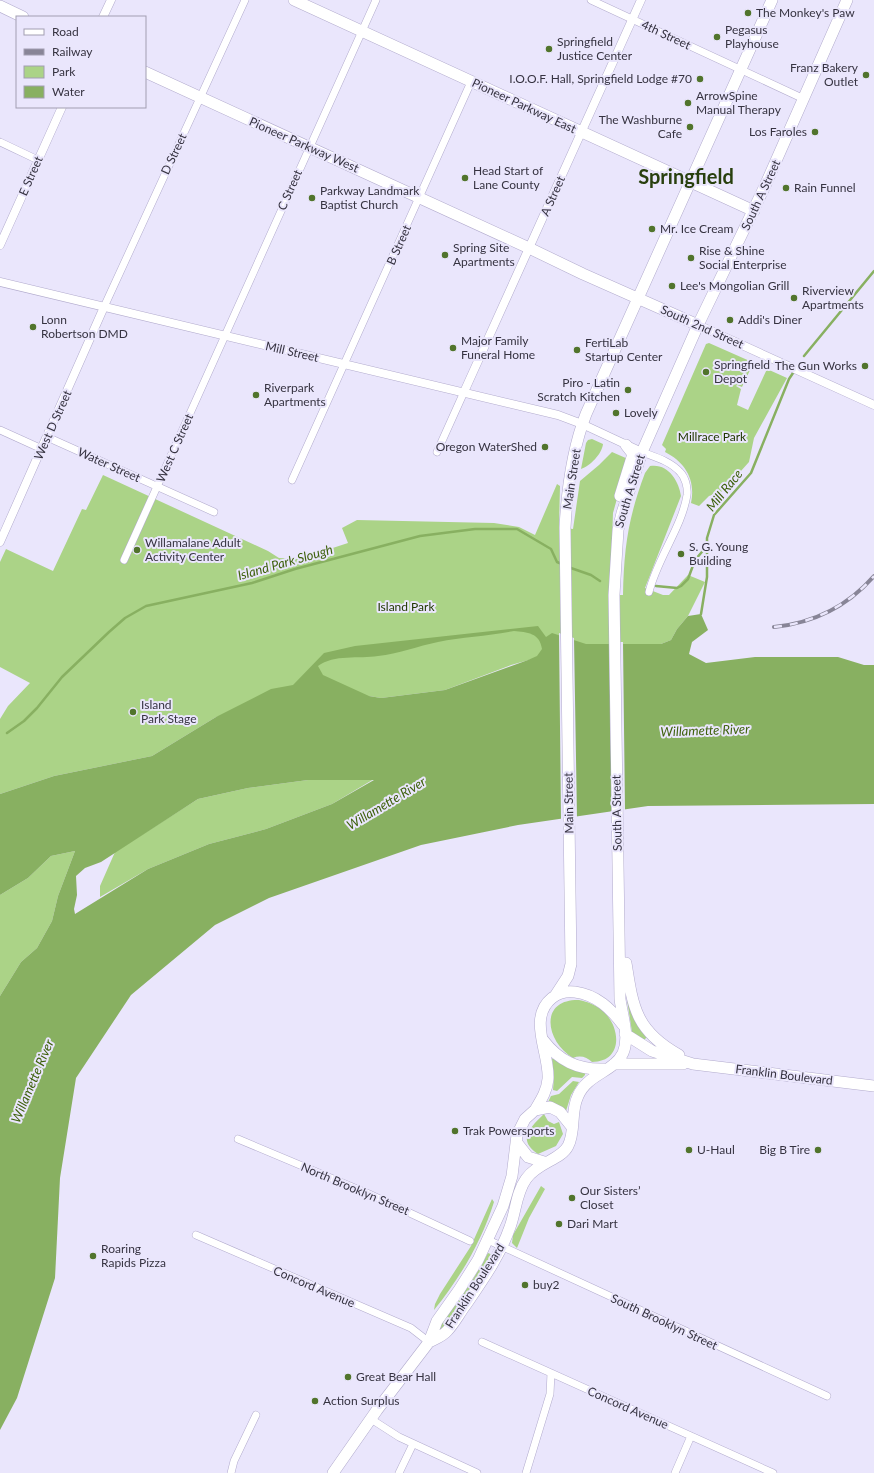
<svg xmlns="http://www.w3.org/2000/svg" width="874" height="1473" font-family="Lato,sans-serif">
<rect width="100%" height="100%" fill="#eae6fc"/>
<path fill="#abd387" d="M709 343 752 362H756L753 369 751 368 742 387 737 385 736 386 741 389 737 405 748 410 767 369 787 378 754 438 749 462 723 491 709 496 699 506 691 503C696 480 685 462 665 452L666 449 662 445 706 344Z
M592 439 603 444C602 454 590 466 581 469L586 443 588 440Z
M612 452 628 459 613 513 610 595H623C624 548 628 518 645 473L650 466C668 463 679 481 681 496L645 588 663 595H669L688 575 705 582 688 616 677 629 671 640 661 644H586L511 665 445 690 381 698 369 696 216 717 152 756 54 776 0 794V719L8 706 30 683 0 667V562L6 549 53 571 82 509 86 510 103 475 268 551 279 558 299 559 348 543 342 528 357 520 494 523 519 527 535 535 557 484 560 486 559 527 573 529 580 481 599 465Z
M374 779 332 804 266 829 209 844 148 869 100 897V886L115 852 198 799 248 788 308 780Z
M75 851 58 896 52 921 37 948 21 962 0 996V895L28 878 51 856Z
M629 999 647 1037 644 1040 632 1032 627 1000Z
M579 1000C588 1002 597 1005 604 1012 621 1028 623 1062 592 1062 587 1057 580 1055 573 1058 545 1041 539 999 579 1000Z
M555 1058 585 1072V1075L582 1078 572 1077 557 1091 553 1090 554 1076 552 1059Z
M573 1081 579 1082 571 1095 566 1111 548 1102 551 1096 559 1094Z
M544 1114 548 1121 554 1124 559 1122 563 1134 556 1146 538 1154C516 1139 531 1127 544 1114Z
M541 1186 545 1189 529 1218 517 1248 512 1243 513 1235Z
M492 1199 494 1202C482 1241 460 1278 434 1310L435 1304 440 1294 471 1246Z
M488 1253 493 1255 449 1321 440 1332 438 1331 441 1324 472 1281Z"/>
<path fill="#88b061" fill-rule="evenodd" d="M701 614 708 630 692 642 689 654 706 663 755 657H838L864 665H874V804L648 806 518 825 421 845 269 898 215 925 131 995 76 1078 60 1178 55 1278 17 1398 0 1430V996L21 962 37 948 52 921 58 896 75 851 51 856 28 878 0 895V794L54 776 152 756 216 717 271 689 293 685 324 653 355 646 538 626 546 637 552 633 586 644H661L671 640 677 629 688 616ZM514 631C527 632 540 633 542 649L537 656 528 660 445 690 381 698 369 696 323 675 318 666C334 654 359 659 378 656 398 654 418 646 438 642 463 637 489 636 514 631ZM308 780H374L332 804 266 829 209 844 148 869 75 914 74 909 77 895 76 876 85 868 101 862 198 799 248 788Z"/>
<path fill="#eae6fc" d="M559 633 574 638 577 818 561 820Z
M610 642H623L625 811 612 813Z"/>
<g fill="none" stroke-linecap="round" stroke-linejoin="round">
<path stroke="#88b061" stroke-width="2.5" d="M804 356 874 271
M568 567 591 575 600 581
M656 586 677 588 681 586 688 579 695 560 707 546
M701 614 707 577V538L714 515 751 473 789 379 799 364
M7 733 24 721 37 708 62 677 109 632 125 618 146 606 252 583 295 569 420 536 475 529H517L551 549 557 562 562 564"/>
<g stroke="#b2abcd" stroke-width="8">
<path id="minor" d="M591 0 804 99
M0 142 38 160
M104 307 245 0
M0 430 42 449
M47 437 214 512
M437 452 464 392
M642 452C655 457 670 461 680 472 685 477 688 487 687 495 682 527 657 559 649 592
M292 480 471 82
M124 560 376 0
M238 1139 369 1194 470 1241
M196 1235 411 1328 429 1342
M488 1240 827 1396
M482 1342 773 1473
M371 1419 399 1437 477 1473
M231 1473 234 1461 256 1415
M399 1473 413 1444
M526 1473 550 1394 551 1373
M675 1473 691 1436"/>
</g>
<g stroke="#b2abcd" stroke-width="9">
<path id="tertiary" d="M103 17 111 0
M0 245 62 107
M0 282 558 415 582 424 642 452
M698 325 874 405
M464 392 641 0
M0 542 104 307"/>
</g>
<g stroke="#b2abcd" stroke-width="12">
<path id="primary" d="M294 0 754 211
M0 6 23 17
M145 72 529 248 583 274 698 325
M620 496 633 454 626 445
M626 963C633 1008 636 1031 679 1055
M555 996 568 976 571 964 565 528C567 489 572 450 586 414L772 0
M625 1034 652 1051 693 1064 874 1086
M543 1040C559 1061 578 1070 604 1069
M614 1064H683
M535 1110C541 1100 547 1091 548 1079 550 1054 527 1018 552 998 558 993 567 991 575 992 597 995 611 1009 623 1025
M517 1143 528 1157 544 1162
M429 1342C435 1339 443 1336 447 1331 454 1324 459 1314 465 1306 482 1281 500 1256 510 1227 516 1211 516 1193 526 1179 538 1162 561 1160 568 1146 576 1131 570 1112 578 1096 587 1074 614 1072 623 1053 630 1037 622 1015 620 999L614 595 618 530 622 513 642 452 698 325 764 188 847 0
M333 1473 377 1410 429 1342 437 1321 459 1290 478 1260 503 1206 512 1176 517 1135 525 1119 535 1110 550 1107 560 1112 572 1127"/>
</g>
<use href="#minor" stroke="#fff" stroke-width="7"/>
<use href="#tertiary" stroke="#fff" stroke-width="8"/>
<use href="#primary" stroke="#fff" stroke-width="11"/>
<g stroke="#888597" stroke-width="4">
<path id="rail" d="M774 627C813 623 848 606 874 576"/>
</g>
<use href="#rail" stroke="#eae6fc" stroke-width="2.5" stroke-dasharray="8" stroke-linecap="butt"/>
</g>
<g fill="#51742c" stroke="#eae6fc" stroke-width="1.5">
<circle cx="748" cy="13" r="4"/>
<circle cx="717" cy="37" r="4"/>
<circle cx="549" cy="49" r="4"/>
<circle cx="866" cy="75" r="4"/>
<circle cx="700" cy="79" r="4"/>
<circle cx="688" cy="103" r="4"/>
<circle cx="690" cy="127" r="4"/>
<circle cx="815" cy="132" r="4"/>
<circle cx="465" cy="178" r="4"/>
<circle cx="786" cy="188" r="4"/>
<circle cx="312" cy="198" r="4"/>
<circle cx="652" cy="229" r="4"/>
<circle cx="445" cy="255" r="4"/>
<circle cx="691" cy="258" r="4"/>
<circle cx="672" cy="286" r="4"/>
<circle cx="794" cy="298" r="4"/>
<circle cx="730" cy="320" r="4"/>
<circle cx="33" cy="327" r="4"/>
<circle cx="453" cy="348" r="4"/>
<circle cx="577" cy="350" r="4"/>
<circle cx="865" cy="366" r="4"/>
<circle cx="706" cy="372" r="4"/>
<circle cx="628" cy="390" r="4"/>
<circle cx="256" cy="395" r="4"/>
<circle cx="616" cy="413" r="4"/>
<circle cx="545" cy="447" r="4"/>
<circle cx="137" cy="550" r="4"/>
<circle cx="681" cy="554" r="4"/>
<circle cx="133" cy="712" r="4"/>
<circle cx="455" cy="1131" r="4"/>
<circle cx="689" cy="1150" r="4"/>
<circle cx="818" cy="1150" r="4"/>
<circle cx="572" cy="1198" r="4"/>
<circle cx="559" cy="1224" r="4"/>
<circle cx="93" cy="1256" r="4"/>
<circle cx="525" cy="1285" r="4"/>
<circle cx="348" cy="1377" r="4"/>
<circle cx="315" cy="1401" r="4"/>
</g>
<g text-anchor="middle" stroke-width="4" stroke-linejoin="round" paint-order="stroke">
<g font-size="12" fill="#363341" stroke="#eae6fc" text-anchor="start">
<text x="756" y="17">The Monkey's Paw</text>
<text x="725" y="34">Pegasus<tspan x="725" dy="14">Playhouse</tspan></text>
<text x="557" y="46">Springfield<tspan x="557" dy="14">Justice Center</tspan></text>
<text x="858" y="72" text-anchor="end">Franz Bakery<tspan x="858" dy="14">Outlet</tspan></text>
<text x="692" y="83" text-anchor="end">I.O.O.F. Hall, Springfield Lodge #70</text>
<text x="696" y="100">ArrowSpine<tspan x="696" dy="14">Manual Therapy</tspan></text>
<text x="682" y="124" text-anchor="end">The Washburne<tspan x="682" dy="14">Cafe</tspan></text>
<text x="807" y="136" text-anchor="end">Los Faroles</text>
<text x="473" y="175">Head Start of<tspan x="473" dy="14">Lane County</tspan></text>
<text x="794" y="192">Rain Funnel</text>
<text x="320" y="195">Parkway Landmark<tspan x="320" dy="14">Baptist Church</tspan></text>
<text x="660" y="233">Mr. Ice Cream</text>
<text x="453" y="252">Spring Site<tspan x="453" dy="14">Apartments</tspan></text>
<text x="699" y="255">Rise &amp; Shine<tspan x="699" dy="14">Social Enterprise</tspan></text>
<text x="680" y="290">Lee's Mongolian Grill</text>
<text x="802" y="295">Riverview<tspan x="802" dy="14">Apartments</tspan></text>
<text x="41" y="324">Lonn<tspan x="41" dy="14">Robertson DMD</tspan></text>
<text x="738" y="324">Addi's Diner</text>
<text x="461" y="345">Major Family<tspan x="461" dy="14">Funeral Home</tspan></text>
<text x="585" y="347">FertiLab<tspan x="585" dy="14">Startup Center</tspan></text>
<text x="714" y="369">Springfield<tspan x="714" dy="14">Depot</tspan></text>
<text x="857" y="370" text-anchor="end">The Gun Works</text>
<text x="620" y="387" text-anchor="end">Piro - Latin<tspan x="620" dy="14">Scratch Kitchen</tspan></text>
<text x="264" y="392">Riverpark<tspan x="264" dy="14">Apartments</tspan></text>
<text x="624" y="417">Lovely</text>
<text x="537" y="451" text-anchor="end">Oregon WaterShed</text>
<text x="145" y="547">Willamalane Adult<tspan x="145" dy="14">Activity Center</tspan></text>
<text x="689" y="551">S. G. Young<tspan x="689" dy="14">Building</tspan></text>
<text x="141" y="709">Island<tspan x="141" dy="14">Park Stage</tspan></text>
<text x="463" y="1135">Trak Powersports</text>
<text x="697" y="1154">U-Haul</text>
<text x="810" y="1154" text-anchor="end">Big B Tire</text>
<text x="580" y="1195">Our Sisters’<tspan x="580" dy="14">Closet</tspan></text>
<text x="567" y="1228">Dari Mart</text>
<text x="101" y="1253">Roaring<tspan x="101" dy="14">Rapids Pizza</tspan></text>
<text x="533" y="1289">buy2</text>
<text x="356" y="1381">Great Bear Hall</text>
<text x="323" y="1405">Action Surplus</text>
</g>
<g font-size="12" fill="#363341" stroke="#eae6fc">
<text transform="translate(666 35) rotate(25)" y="4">4th Street</text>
<text transform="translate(524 106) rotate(25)" y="4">Pioneer Parkway East</text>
<text transform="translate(304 145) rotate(24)" y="4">Pioneer Parkway West</text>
<text transform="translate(174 154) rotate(-65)" y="4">D Street</text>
<text transform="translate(31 176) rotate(-66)" y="4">E Street</text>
<text transform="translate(290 190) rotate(-66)" y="4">C Street</text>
<text transform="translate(761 195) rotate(-65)" y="4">South A Street</text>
<text transform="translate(553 196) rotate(-66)" y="4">A Street</text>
<text transform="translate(399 245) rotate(-66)" y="4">B Street</text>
<text transform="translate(702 327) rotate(24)" y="4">South 2nd Street</text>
<text transform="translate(292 352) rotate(13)" y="4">Mill Street</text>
<text transform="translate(53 425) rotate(-66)" y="4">West D Street</text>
<text transform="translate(175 448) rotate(-66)" y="4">West C Street</text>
<text transform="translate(109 465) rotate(24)" y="4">Water Street</text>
<text transform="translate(572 479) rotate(-81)" y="4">Main Street</text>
<text transform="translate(630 491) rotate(-73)" y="4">South A Street</text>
<text transform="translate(569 803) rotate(-91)" y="4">Main Street</text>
<text transform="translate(617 813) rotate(-91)" y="4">South A Street</text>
<text transform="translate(784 1075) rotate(7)" y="4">Franklin Boulevard</text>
<text transform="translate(355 1189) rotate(23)" y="4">North Brooklyn Street</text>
<text transform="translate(475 1286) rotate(-57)" y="4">Franklin Boulevard</text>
<text transform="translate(314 1287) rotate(23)" y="4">Concord Avenue</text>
<text transform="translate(664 1322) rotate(25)" y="4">South Brooklyn Street</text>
<text transform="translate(628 1408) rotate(24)" y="4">Concord Avenue</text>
</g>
<g font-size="12" fill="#203800" stroke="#eae6fc">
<text x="712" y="441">Millrace Park</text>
<text x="406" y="611">Island Park</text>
</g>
<g font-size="13" font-style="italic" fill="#3e610c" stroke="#eae6fc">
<text transform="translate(724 490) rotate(-51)" y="5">Mill Race</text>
<text transform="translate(285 562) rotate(-16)" y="5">Island Park Slough</text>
<text transform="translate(705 730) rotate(-2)" y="5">Willamette River</text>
<text transform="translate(386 803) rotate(-31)" y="5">Willamette River</text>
<text transform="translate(32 1081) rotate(-67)" y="5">Willamette River</text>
</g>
<g font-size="20" font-weight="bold" fill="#29400e" stroke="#eae6fc">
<text x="686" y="184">Springfield</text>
</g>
</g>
<rect x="16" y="16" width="130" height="92" fill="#eae6fc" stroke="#a29eb1"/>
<rect x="24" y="29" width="20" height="6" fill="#ffffff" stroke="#a29eb1"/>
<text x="52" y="36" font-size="12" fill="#363341">Road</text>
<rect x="24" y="49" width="20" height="6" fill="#888597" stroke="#a29eb1"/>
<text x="52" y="56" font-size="12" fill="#363341">Railway</text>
<rect x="24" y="66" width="20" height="12" fill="#abd387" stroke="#a29eb1"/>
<text x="52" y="76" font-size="12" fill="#363341">Park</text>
<rect x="24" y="86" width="20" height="12" fill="#88b061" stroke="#a29eb1"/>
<text x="52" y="96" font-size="12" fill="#363341">Water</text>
</svg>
